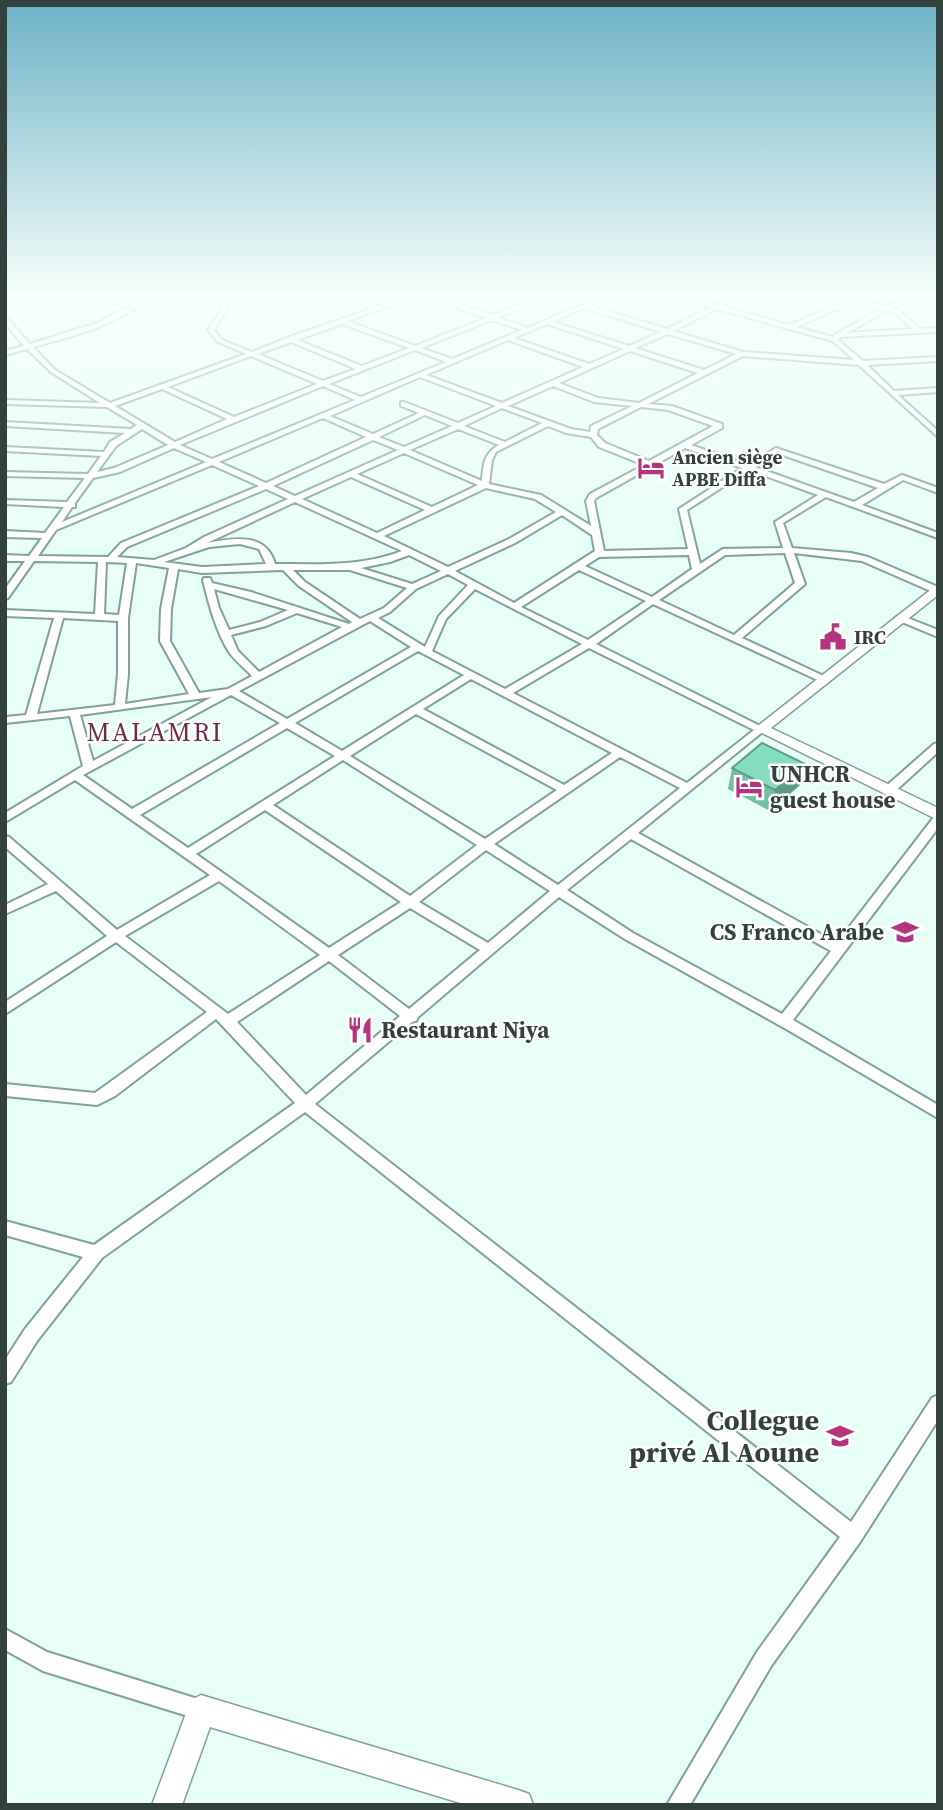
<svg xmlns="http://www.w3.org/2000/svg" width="943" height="1810" font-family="'Source Serif 4',serif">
<rect width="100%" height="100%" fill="#e8fff6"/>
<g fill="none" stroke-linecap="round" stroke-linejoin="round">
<g stroke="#7fa295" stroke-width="4">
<path id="street" d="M5 295 97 298 135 303 146 295H153C121 324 75 336 33 347L55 370 110 403 246 354 218 342 208 330 222 308 213 295H219L225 303 229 295H235L214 330 222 340 252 352 287 338 410 295H419L348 321 415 346 486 318 423 295H432L492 315 543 295H552L498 317 527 328 606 295H614L590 306 667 329 711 307 672 295H682L716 305 735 295H743L722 306 789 325 850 299 840 295C856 295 869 304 884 305 896 307 909 295 922 295L893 308 898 310 921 329 938 328V332L840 337 838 340 863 361 938 357V361L867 365 894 391 938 388V392L898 395 938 431V437L859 365 743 356 648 404 672 406 722 424V428L691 445 748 465 776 448 884 484 902 475 938 488V493L903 480 862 505 938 533V538L826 497 783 523 792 548 851 553 868 557 938 587V592H933L862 561 794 553 805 584 742 638 828 678 829 680 824 683 653 604 596 644 766 729 638 833 837 943 934 817 938 816V828L793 1020 938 1105V1118L788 1030 625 939 559 897 418 1017 416 1021 412 1022 315 1104 851 1522 932 1398 938 1395V1420L860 1542 771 1666 690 1805H667L757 1652 840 1537 305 1112 102 1258 37 1341 11 1382 5 1384V1360L25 1329 83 1257 5 1235V1221L94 1245 295 1103 216 1019 115 1096 97 1105 5 1096V1084L95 1093 207 1012 116 942 5 1014V1002L107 936 56 891 5 914V905L48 884 5 847V836L9 837 117 930 210 875 75 780 5 822V813L83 766 70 716 5 723V717L26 715 54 618 5 616V610L95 614 98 562 34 561 8 598 5 599V589L25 561H5V555L29 556 42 538 5 537V531L45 533 64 507 5 504V500L67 502 85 478 5 476V472L88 474 101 456 5 451V447L104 452 110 442 125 433 5 426V422L131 429 137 425 107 407 5 404V400L100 403 51 372 27 349 5 355V351L24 346 5 323V316L30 344 97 323 131 306 97 302 5 298ZM856 301 881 309 836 334 833 337 796 327ZM584 308 661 332 629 346 553 322ZM717 309 833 341 854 360 743 352 673 331ZM887 310 894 312 913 329 847 333ZM492 320 522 330 452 359 421 348ZM342 324 409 348 362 366 297 340ZM547 324 624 349 589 364 514 338ZM668 334 736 354 704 370 635 348ZM508 340 583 367 502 403 426 375ZM291 342 356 369 323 381 258 354ZM415 350 446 362 361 397 329 384ZM630 351 698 373 639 403 598 398 559 383ZM251 356 317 384 234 417 168 387ZM420 377 496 406 458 423 404 402H401V406L419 413 373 434 330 416ZM323 386 355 400 212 459 180 445ZM553 386 594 402 632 406 591 426 590 432 571 429 508 406ZM162 389 227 419 175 442 115 406ZM641 407 668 410 713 426 649 461 605 443 597 435 598 429ZM502 408 542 423 505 442 464 426ZM425 415 452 426 404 447 379 437ZM323 418 366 437 266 483 219 462ZM548 426 566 433 591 437 599 447 644 465 590 494 586 501 591 526 541 495 489 484 492 460 496 452ZM142 429 168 445 114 468 97 472 116 446ZM458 429 499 445C484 453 483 465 482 481L410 450ZM373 440 398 450 295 496 273 486ZM174 448 206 462 62 522 72 507H75V503L93 478 120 472ZM685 448 742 468 679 509 688 549 604 551 594 501 596 498ZM404 453 478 485 432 507 357 474ZM777 453 878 488 854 502 755 467ZM212 465 259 486 121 543 108 557 38 556 56 530ZM749 470 818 495 775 522 783 548 723 549 700 564 687 510ZM351 477 425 510 377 533 302 499ZM486 488 535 499 556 512 509 539 448 567 384 536ZM266 489 288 499 204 537 186 548 154 560 117 557 127 547ZM295 502 402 551C360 567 318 564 275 564 266 532 234 538 207 543ZM562 515 592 535 595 551 514 603 455 571 515 543ZM240 544 259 549 266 564 202 567 164 562 209 547ZM785 553 795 583 734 635 659 600 725 555ZM409 555 441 571 412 584 361 568 390 562ZM689 555 692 569 652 597 585 566 599 557ZM106 562 127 563 119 615 104 614ZM136 563 169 568 161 609 160 641 189 694 125 704 128 674V618ZM178 569 202 573 283 570 299 586 352 622 349 624 251 592 212 583 210 578H204L203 580C209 605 216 631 229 652 235 661 245 668 252 676L228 689 199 693 170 641 171 609ZM293 570H350L407 588 384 608 360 619 305 582ZM579 570 646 601 588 640 521 607ZM448 574 468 585 439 616 425 647 378 618 390 612 416 589ZM214 589 288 610 260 622 229 630 219 608ZM475 589 582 644 505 689 432 651 446 619ZM297 613 342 627 259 672 238 651 231 635 266 626ZM63 618 118 621V674L115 705 37 714ZM370 621 411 647 287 719 239 691ZM589 648 754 730 687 783 513 693ZM418 651 464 675 342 751 295 723ZM471 679 612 753 564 785 423 709ZM231 695 280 723 132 809 83 775ZM212 697 93 761 80 715ZM416 714 557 790 485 839 350 756ZM287 728 335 756 188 848 140 815ZM620 757 680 788 558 885 494 844ZM343 760 477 845 410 896 273 805ZM265 810 401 902 329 948 196 854ZM631 839 831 951 782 1014 633 933 567 890ZM486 850 550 891 488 943 419 902ZM219 881 320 955 228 1014 125 936ZM410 908 480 950 409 1009 338 955ZM329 961 400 1016 306 1095 237 1022Z
M933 295H938V299Z
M900 615 938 630V637L897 620 895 618Z
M938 743V752L892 794H884L882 791 884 788 934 744Z
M5 1629 47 1652 201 1700 208 1703 211 1710 208 1717 201 1720 43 1671 5 1650Z"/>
</g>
<g stroke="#7fa295" stroke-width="3">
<path id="secondary" d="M938 584V595L771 728 938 808V820L754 729Z
M201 1695 518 1790 529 1794 533 1805H467L210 1727 182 1805H152L191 1700Z"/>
</g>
<use href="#street" fill="#fff" fill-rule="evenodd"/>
<use href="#secondary" fill="#fff" fill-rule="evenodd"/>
</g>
<path fill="#73bfa6" d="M732 768 800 785 770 811 728 789Z"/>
<path fill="#5e9b87" d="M805 764 800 785 770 811 775 790Z"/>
<path fill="#86dec1" stroke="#5e9b87" stroke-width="2" d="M762 743 805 764 775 790 732 768Z"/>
<linearGradient id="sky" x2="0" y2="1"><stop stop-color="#6db1c6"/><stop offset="0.54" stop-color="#f5fffb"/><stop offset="1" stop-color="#f5fffb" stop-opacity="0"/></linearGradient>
<rect width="943" height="548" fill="url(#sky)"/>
<defs>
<g id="hotel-bare" transform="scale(2.1)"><path d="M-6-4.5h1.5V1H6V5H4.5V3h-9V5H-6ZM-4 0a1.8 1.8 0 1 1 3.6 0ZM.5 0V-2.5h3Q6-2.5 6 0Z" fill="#b6347d" stroke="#fff" stroke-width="2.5" paint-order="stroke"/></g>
<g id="civic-bare" transform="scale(2.1)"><path d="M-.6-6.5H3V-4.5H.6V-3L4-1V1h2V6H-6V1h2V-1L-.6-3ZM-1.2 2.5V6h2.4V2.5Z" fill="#b6347d" stroke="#fff" stroke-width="2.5" paint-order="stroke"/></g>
<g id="school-bare" transform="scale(2.1)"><path d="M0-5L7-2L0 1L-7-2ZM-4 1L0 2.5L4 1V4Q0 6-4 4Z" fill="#b6347d" stroke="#fff" stroke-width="2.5" paint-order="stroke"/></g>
<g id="restaurant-bare" transform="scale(2.1)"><path d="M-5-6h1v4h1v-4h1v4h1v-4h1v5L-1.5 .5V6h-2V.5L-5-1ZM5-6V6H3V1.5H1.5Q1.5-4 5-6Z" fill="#b6347d" stroke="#fff" stroke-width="2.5" paint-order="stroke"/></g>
</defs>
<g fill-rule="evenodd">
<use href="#hotel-bare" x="651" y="468"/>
<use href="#civic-bare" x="833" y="637"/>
<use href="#hotel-bare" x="749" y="787"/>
<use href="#school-bare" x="905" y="932"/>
<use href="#restaurant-bare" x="360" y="1030"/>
<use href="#school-bare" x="840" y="1436"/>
</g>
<g text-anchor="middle" stroke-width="5" stroke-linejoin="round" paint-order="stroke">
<g font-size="19" font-weight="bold" fill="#32413b" stroke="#fff" text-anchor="start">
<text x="672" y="464">Ancien siège<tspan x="672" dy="22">APBE Diffa</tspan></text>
<text x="854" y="644">IRC</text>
</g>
<g font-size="23" font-weight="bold" fill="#32413b" stroke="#fff" text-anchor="start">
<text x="770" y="782">UNHCR<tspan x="770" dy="26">guest house</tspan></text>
<text x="884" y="940" text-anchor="end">CS Franco Arabe</text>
<text x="381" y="1038">Restaurant Niya</text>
</g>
<g font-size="26" letter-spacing="2" fill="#6c2b4d" stroke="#fff">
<text x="155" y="741">MALAMRI</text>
</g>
<g font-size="28" font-weight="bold" fill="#32413b" stroke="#fff" text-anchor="end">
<text x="819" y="1430">Collegue<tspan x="819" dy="32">privé Al Aoune</tspan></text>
</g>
</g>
<rect width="943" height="1810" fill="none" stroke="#32413b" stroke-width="14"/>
</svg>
